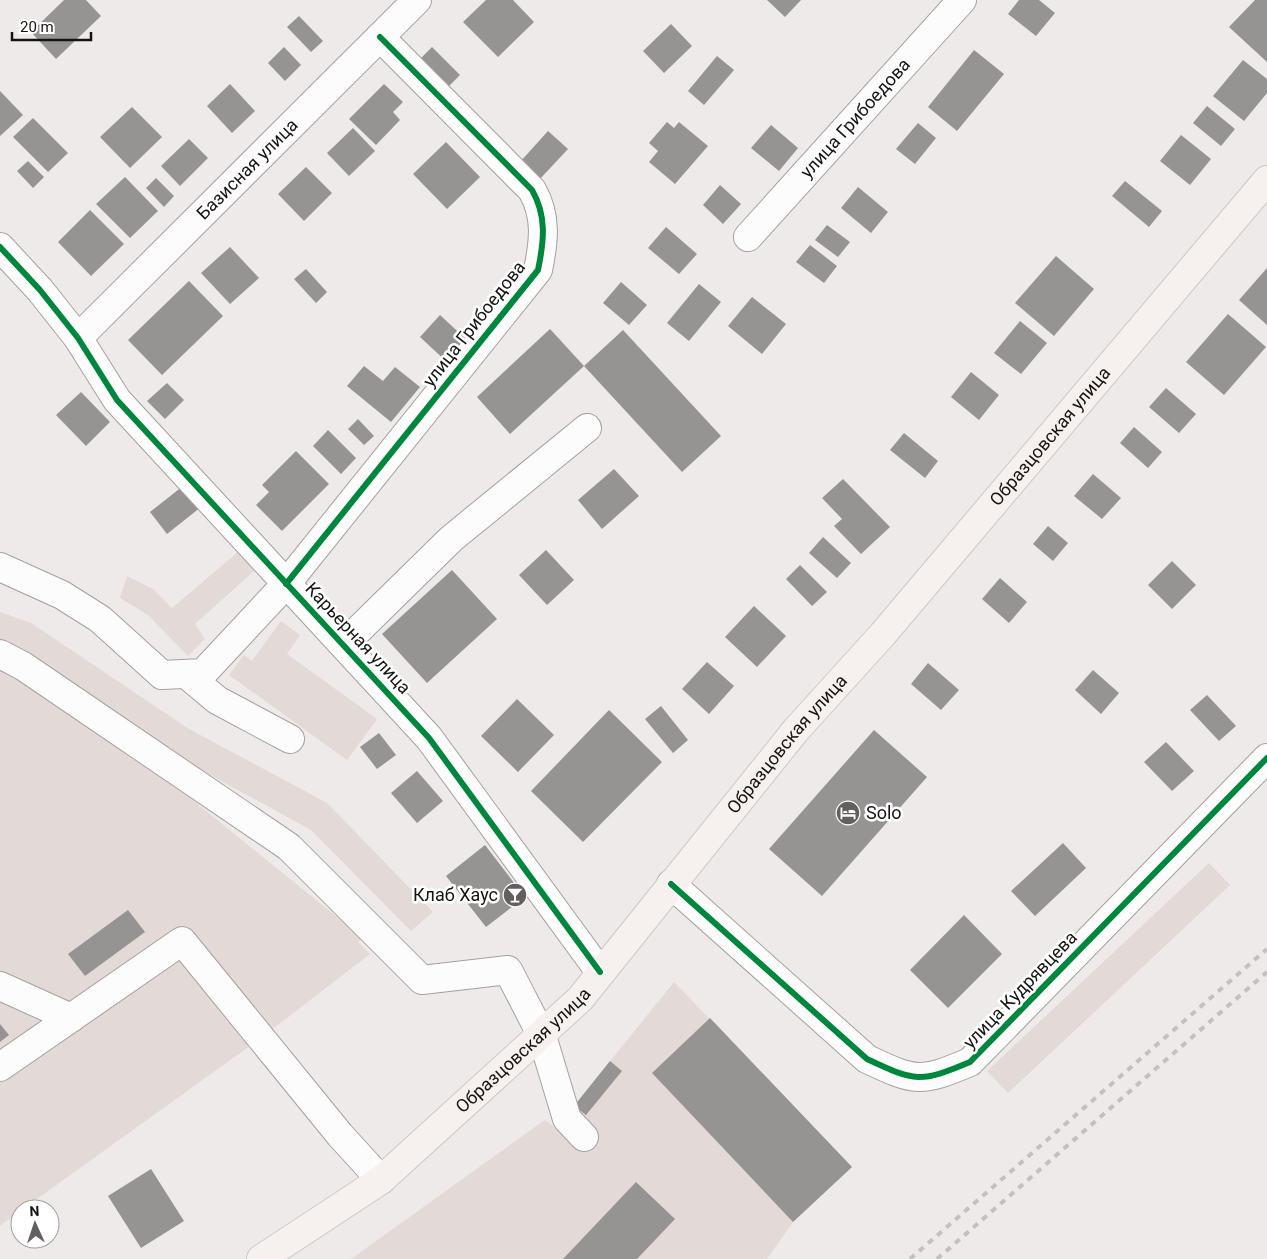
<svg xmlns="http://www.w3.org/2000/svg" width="1267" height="1259" font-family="Roboto,sans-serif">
<rect width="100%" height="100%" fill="#eeeae9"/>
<path fill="#e3d9d6" d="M238 552 254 571 195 624 205 639 188 656 148 615 120 598 127 576 153 589 172 608Z
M0 612 31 623 189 729 327 803 433 912 411 931 311 830 172 754 21 648 0 640Z
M281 621 300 635 287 654 377 719 347 760 229 675 244 655 252 661Z
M0 670 25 685 190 798 363 938 358 942 370 954 261 1038 23 1209H20V1211L0 1226Z
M1209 863 1230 885 1008 1093 987 1071Z
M674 982 852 1167 793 1222 767 1259H351L545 1120 558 1130 574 1106Z"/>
<path fill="#969393" d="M64 0H86L101 16 56 59 31 32Z
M486 0H513L534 22 498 57 463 22Z
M767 0H801L785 17Z
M1019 0H1039L1055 13 1036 36 1008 14Z
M1255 0H1267V62L1229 27Z
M299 16 323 41 311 52 287 27Z
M671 24 692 46 664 73 643 51Z
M284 47 301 65 285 81 268 63Z
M432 47 460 75 446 89 418 61Z
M974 50 1004 74 957 131 928 107Z
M717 56 734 70 704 105 688 91Z
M1243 60 1267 79V93L1244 121 1213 96Z
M230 84 255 111 232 133 207 106Z
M384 84 403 102 393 112 400 120 376 145 349 119Z
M0 91 23 115 0 136Z
M1207 106 1235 129 1221 146 1193 123Z
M132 107 162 137 130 168 100 137Z
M33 118 68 153 48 172 13 137Z
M667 122 674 128 679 122 708 146 675 184 649 162 658 151 649 143Z
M918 123 936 138 915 164 896 149Z
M771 125 798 148 779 171 751 148Z
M353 128 375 151 349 176 327 153Z
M548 131 568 149 539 180 520 162Z
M1181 135 1211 159 1190 185 1160 161Z
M189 139 208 158 180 186 161 166Z
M446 142 480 177 447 209 413 174Z
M28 161 44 177 33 188 17 171Z
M306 167 332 193 304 221 278 194Z
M125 177 158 211 130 238 96 204Z
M156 178 174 196 164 207 146 188Z
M1125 181 1162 211 1149 227 1112 196Z
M720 185 741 204 723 224 703 205Z
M858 187 888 212 871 233 841 208Z
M90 210 124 244 91 276 58 242Z
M827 225 850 242 838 257 815 240Z
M666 227 697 254 679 274 648 248Z
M810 245 837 266 824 283 796 262Z
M230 247 259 278 230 304 201 273Z
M1056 256 1094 289 1054 336 1015 303Z
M1267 268V325L1239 300Z
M306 269 327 292 316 303 294 279Z
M189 281 223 316 162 375 128 340Z
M621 282 647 305 629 325 603 303Z
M699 284 721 302 689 341 667 323Z
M752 297 786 324 762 354 728 326Z
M1228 314 1266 347 1224 395 1186 362Z
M440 315 468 341 448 363 420 337Z
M1020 321 1047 343 1021 374 994 353Z
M550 329 584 366 510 434 477 397Z
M623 330 721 436 682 472 584 366Z
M364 366 383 381 395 367 420 387 391 422 347 386Z
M971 372 999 395 979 420 951 397Z
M167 383 184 400 165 419 147 401Z
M1166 388 1196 414 1179 433 1149 407Z
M81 392 110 422 86 446 56 415Z
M358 419 374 436 364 445 348 429Z
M1134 427 1162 452 1148 468 1120 443Z
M328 430 356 458 341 474 313 446Z
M904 433 938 461 925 478 890 450Z
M296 451 329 484 282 531 256 505 269 492 262 485Z
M614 469 639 496 602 529 578 500Z
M1093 474 1121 498 1102 519 1074 496Z
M843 479 890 527 861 554 834 526 842 519 822 498Z
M183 486 201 507 167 534 150 512Z
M1048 526 1068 543 1053 561 1033 544Z
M823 537 851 563 837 578 809 553Z
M546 550 574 580 547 605 519 575Z
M1172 561 1196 585 1172 609 1148 585Z
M800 565 827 592 812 606 786 579Z
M452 570 497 619 427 683 382 634Z
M1000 578 1027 602 1009 623 982 599Z
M754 606 786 636 757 667 725 637Z
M707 662 734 686 709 714 682 689Z
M928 663 959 690 941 710 911 684Z
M1093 670 1119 693 1101 714 1075 690Z
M1207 695 1236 726 1219 741 1190 710Z
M517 699 554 735 518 772 481 736Z
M661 706 688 740 673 753 645 719Z
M609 710 662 762 583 842 531 791Z
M874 730 927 777 822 896 769 849Z
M379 733 396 755 377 769 360 747Z
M1166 742 1194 771 1172 791 1144 762Z
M417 771 443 801 417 823 391 793Z
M1063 843 1086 868 1035 916 1011 891Z
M485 845 525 897 486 927 446 876Z
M128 910 145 932 85 976 68 954Z
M964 915 1002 954 948 1008 910 970Z
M710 1018 852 1167 793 1222 652 1073Z
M0 1024 9 1035 0 1042Z
M610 1061 622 1071 586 1115 574 1106Z
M151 1169 184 1221 141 1248 108 1196Z
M636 1182 675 1219 637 1259H563Z"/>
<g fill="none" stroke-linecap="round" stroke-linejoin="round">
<g stroke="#a4a1a0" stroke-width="30">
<g id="minor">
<path id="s1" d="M748 237 962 0"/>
<path d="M0 247 40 290 78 338 117 400 429 738 600 972"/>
<path id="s2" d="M78 338 417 0"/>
<path d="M0 567 62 595 100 619 162 675 203 673 286 584 538 270C544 241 547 216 532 190L380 37"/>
<path d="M344 644 451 539 587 428"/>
<path d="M0 654 23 666 289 847 422 980 508 970 542 1036 567 1119 584 1137"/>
<path d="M186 674 217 700 290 739"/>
<path d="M671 884 867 1059C916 1082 920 1083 970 1062L1267 758"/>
<path d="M0 986 71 1018"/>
<path d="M0 1067 182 941 340 1135 381 1180"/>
</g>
</g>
<g stroke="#cac9c8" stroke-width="30">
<g id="major">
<path id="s3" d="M261 1259 381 1180 580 999 796 730 883 634 1267 180"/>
</g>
</g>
<use href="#minor" stroke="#fcfcfc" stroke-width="28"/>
<use href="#major" stroke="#f6f1ef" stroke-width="28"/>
<path stroke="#c2c1c1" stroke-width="4" stroke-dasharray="6 6" stroke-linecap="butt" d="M910 1259 1267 949
M937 1259 1267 972"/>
<g stroke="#fff" stroke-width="9">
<path id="cycleway" d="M0 247 40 290 78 338 117 400 429 738 600 972
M286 584 538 270C544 241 547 216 532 190L380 37
M671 884 867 1059C916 1082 920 1083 970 1062L1267 758"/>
</g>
<use href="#cycleway" stroke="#00873e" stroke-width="6"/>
</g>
<defs>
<g id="hotel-disc" transform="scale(1.25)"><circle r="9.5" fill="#625f5e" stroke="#fff"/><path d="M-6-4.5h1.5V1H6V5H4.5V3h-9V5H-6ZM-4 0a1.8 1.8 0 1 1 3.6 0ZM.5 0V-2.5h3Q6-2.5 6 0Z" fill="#fff"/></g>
<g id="bar-disc" transform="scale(1.25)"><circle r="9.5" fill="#625f5e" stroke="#fff"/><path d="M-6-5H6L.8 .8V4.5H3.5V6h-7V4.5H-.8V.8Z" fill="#fff"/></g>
</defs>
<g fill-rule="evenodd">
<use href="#hotel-disc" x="848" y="813"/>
<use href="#bar-disc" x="515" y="895"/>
</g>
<g text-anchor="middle" stroke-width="5" stroke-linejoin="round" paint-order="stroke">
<g font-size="18" fill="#161413" stroke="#fff">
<text dy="6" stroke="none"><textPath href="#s1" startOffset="160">улица Грибоедова</textPath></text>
<text dy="6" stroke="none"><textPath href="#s2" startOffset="239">Базисная улица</textPath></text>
<text transform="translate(474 324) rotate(-52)" y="6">улица Грибоедова</text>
<text dy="6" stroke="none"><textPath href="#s3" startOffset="1146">Образцовская улица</textPath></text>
<text transform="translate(358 638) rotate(47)" y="6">Карьерная улица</text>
<text dy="6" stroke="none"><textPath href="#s3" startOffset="741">Образцовская улица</textPath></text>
<text transform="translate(1020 990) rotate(-46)" y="6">улица Кудрявцева</text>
<text dy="6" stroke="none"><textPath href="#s3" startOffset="336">Образцовская улица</textPath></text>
</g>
<g font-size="18" fill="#161413" stroke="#fff" text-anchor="start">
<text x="866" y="819">Solo</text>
<text x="498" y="901" text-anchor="end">Клаб Хаус</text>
</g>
</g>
<g transform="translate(35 1224) rotate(357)"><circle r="24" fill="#ffffff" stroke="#a2a1a1"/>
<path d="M0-4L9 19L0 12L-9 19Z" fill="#625f5e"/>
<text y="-8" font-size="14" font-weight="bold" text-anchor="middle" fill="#161413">N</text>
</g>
<path d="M12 32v8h79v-8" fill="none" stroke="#161413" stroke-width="2.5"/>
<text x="20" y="32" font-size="15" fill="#161413" stroke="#ffffff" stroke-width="4" paint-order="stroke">20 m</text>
</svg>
